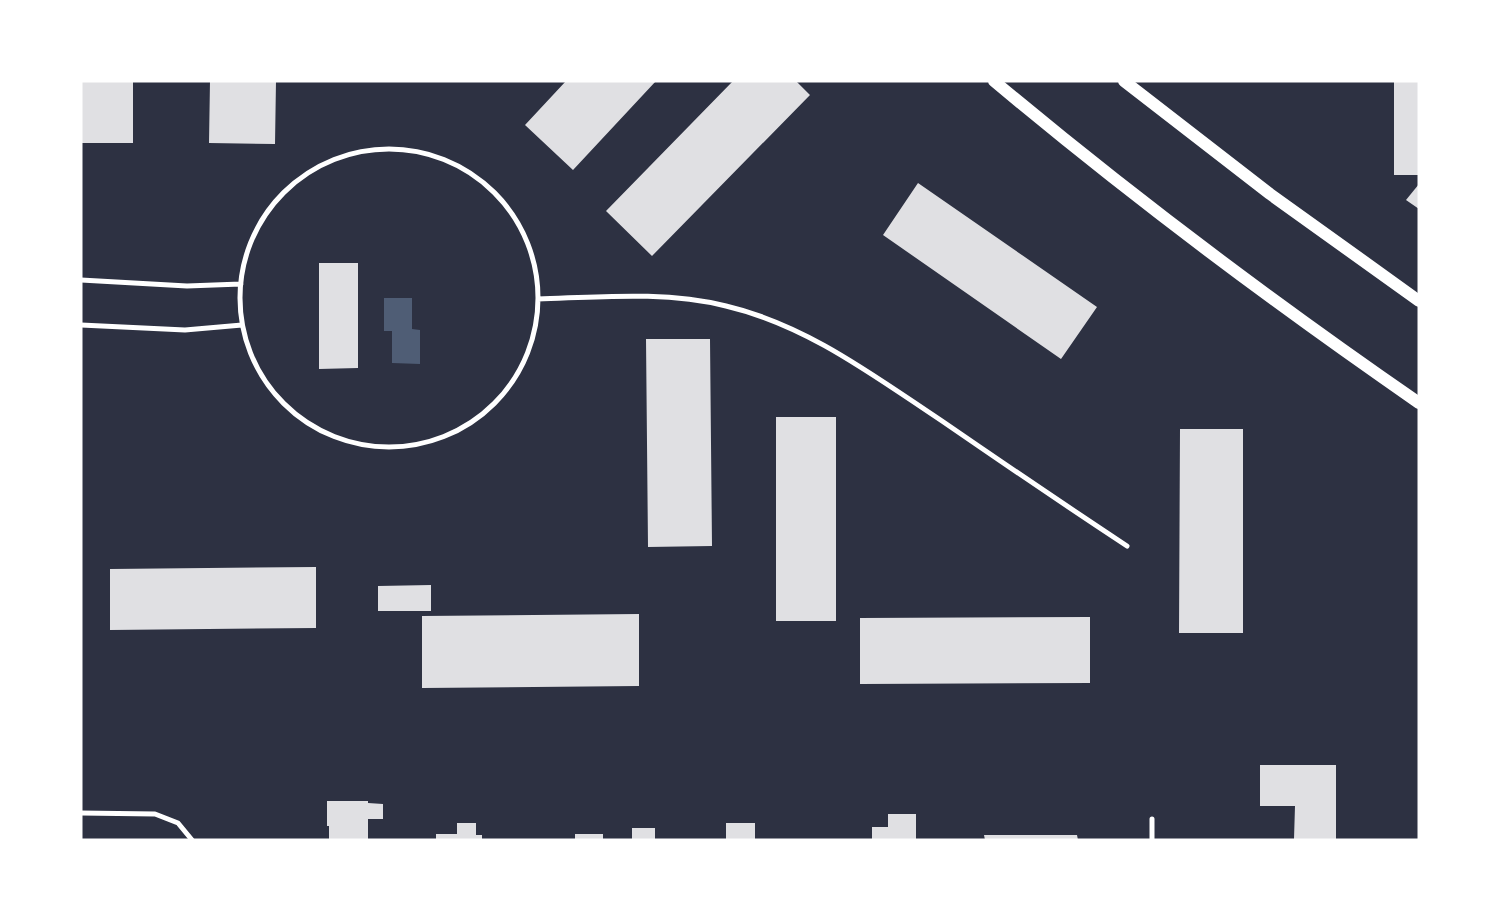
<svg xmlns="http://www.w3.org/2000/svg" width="1500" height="921" font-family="Lato,sans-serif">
<rect width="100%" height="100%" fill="#2d3142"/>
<path fill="#4f5d75" d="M384 298H412V329L420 330V364L392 363V331H384Z"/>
<path fill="#e0e0e3" d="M81 81H133V143H81Z
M210 81H276L275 144 209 143Z
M566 81H656L573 170 525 125Z
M733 81H796L810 95 652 256 606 211Z
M1394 81H1419V175H1394Z
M918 183 1097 307 1061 359 883 235Z
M1419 184V209L1406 200Z
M319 263H358V368L319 369Z
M646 339H710L712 546 648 547Z
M776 417H836V621H776Z
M1180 429H1243V633H1179Z
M316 567V628L110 630V569Z
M431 585V611H378V586Z
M639 614V686L422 688V616Z
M1090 617V683L860 684V618Z
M1260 765H1336V839H1294L1295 806H1260Z
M327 801H368V803L383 804V819H368V840H329V826H327Z
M888 814H916V840H872V827H888Z
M457 823H476V835H482V840H436V834H457Z
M726 823H755V840H726Z
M632 828H655V840H632Z
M575 834H603V840H575Z
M984 835H1077L1078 840H985Z"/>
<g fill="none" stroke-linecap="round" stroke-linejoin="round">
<path stroke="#fff" stroke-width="5" d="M240 298a149 149 0 1 1 298 0a149 149 0 1 1-298 0Z
M81 280 187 286 241 284
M538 299C601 297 665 291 726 306 807 325 874 376 942 421 1003 463 1065 505 1127 546
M81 325 185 330 242 325
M81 813 155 814 178 823 192 840
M1152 819V840"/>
<path stroke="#fff" stroke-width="12" d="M994 81C1130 195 1273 302 1419 403
M1124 81 1270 194 1419 301"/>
</g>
<rect width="1500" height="921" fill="none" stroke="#ffffff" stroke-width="165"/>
</svg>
